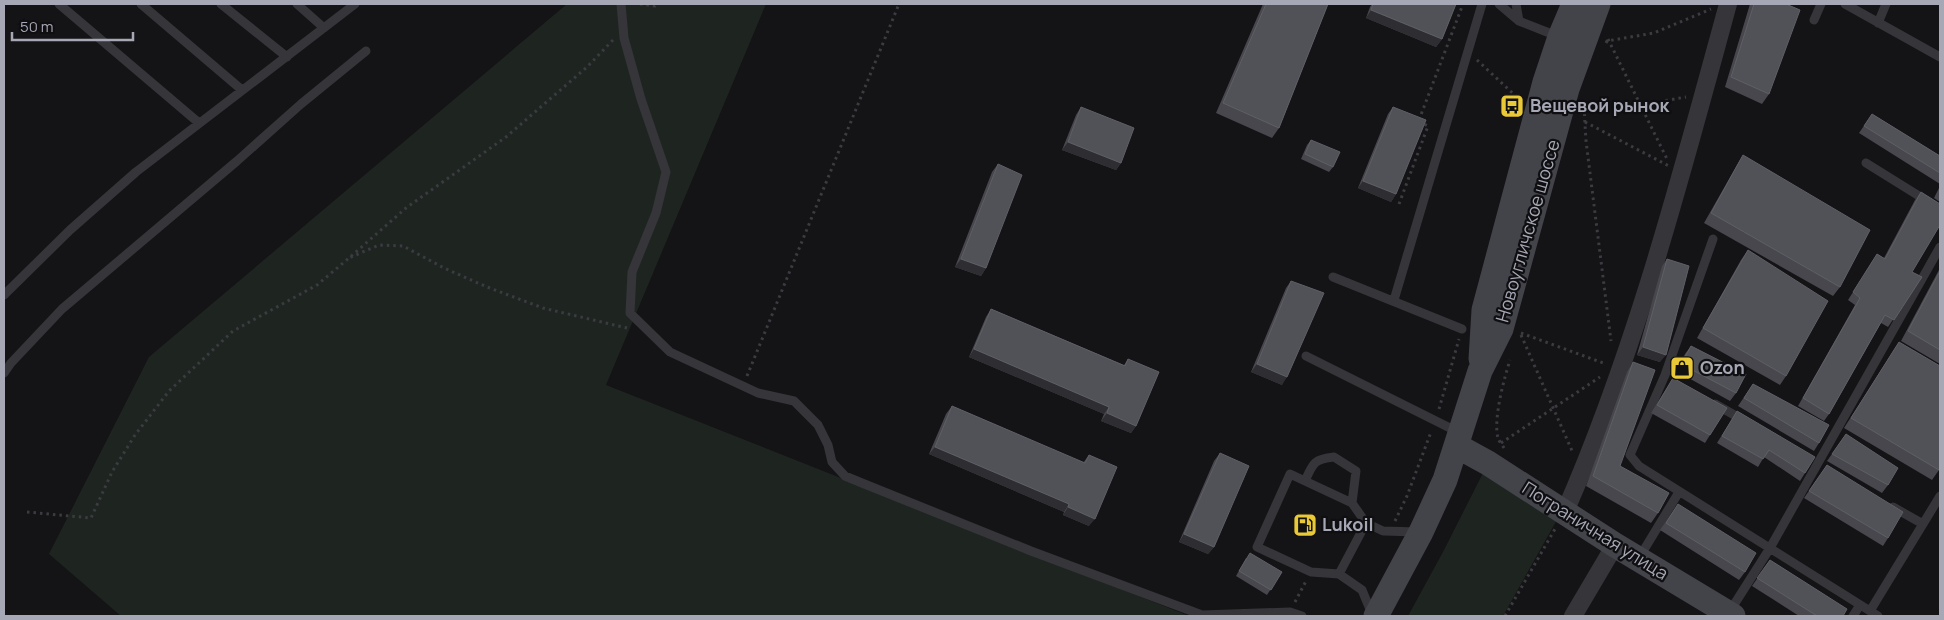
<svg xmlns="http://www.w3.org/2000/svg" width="1944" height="620" font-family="Manrope,sans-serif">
<rect width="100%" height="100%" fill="#141315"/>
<path fill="#1e2520" d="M567 4H766L606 385 1189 616H121L49 554 149 357Z
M1483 473 1558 518 1503 616H1408L1443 552Z"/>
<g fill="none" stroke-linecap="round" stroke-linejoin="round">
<path stroke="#3b3b41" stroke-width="3" stroke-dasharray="2.5 4" stroke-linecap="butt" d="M640 4 655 6 658 4
M1608 39 1668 161
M613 40 587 67 506 137 406 208 349 258 379 245 403 246 444 268 487 287 543 308 627 328
M1606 43 1607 41 1654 33 1711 9
M1477 60 1520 100
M1640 105 1686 97
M1584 107 1586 141 1611 341
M1419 120 1463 4
M1585 122 1669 166
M1399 204 1428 126 1422 123
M1521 333 1606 364
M1521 335 1573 453
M747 376 899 4
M1439 409 1459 339
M1501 443 1600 377
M1504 448C1502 445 1499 441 1498 438 1493 419 1504 379 1510 360
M27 512 91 518 112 472 135 435 169 391 233 331 317 285 349 258
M1395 521 1407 496 1431 432
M1295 602 1306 581
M1505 616 1555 529"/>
<path stroke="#35353a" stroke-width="9" d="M59 4 199 123
M141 4 242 90
M221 4 287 57
M297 4 324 28
M621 4 624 38 641 99 666 172 656 213 632 272 630 313 670 352 758 393 794 401 818 425 828 445 832 462 845 476 862 483 1031 551 1202 615 1290 612 1302 616
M1499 4 1519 21 1557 36
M1516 4 1519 21
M1845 4 1940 57
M1814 20 1821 4
M1878 23 1886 4
M1866 163 1940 209
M1713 239 1665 375 1630 455 1639 466 1878 616
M1333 277 1462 329
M4 295 70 230 136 172 355 4
M1394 300 1482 4
M1306 356 1458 432
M4 373 11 363 62 309 237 161 301 104 366 51
M1715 404 1743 420
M1305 481C1313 463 1314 459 1334 457L1356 471 1352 503
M1893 507 1923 524
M1639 558 1679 492
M1339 574 1311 572 1257 547 1290 474 1352 503 1366 523
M1730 611 1770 548 1940 247
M1870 611 1940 496
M1372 614 1362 590 1339 574 1366 523 1383 531 1418 532
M1853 616 1860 605"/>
<path stroke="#35353a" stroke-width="18" d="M1564 514C1636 350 1681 176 1728 4
M1573 616 1615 545"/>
<path stroke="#43434a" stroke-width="25" d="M1481 359 1484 310 1545 82 1560 37 1574 4
M1457 446 1488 463 1615 545 1733 616
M1376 616 1421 532 1445 480 1480 371 1501 329 1567 89 1598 4"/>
</g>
<path fill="#47474d" d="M1263 4H1328L1279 128 1272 138 1216 113Z
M1372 4H1456L1442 39 1436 47 1366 18 1370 7Z
M1750 4H1786L1769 94 1762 104 1725 87Z
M1081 107 1121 163 1116 170 1062 150 1076 115Z
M1393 107 1396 194 1391 202 1358 188 1388 114Z
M1872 114 1940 156V184L1859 133Z
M1311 140 1333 167 1329 172 1301 159 1307 145Z
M1743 155 1840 287 1833 296 1704 223 1737 165Z
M998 164 986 268 981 276 955 267 992 172Z
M1940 186V202L1934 198Z
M1921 192 1912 272 1922 277 1888 327 1881 323 1829 414 1824 421 1798 406 1855 305 1848 300 1877 254 1884 258 1915 200Z
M1748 250 1786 376 1780 385 1697 338 1741 260Z
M1667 259 1660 362 1637 355 1662 266Z
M1940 268V364L1901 341Z
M1291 281 1282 385 1251 372 1286 288Z
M991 309 1124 365 1128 359 1136 426 1131 433 1101 421 1104 414 969 357 986 317Z
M1899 342 1939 470 1932 480 1844 428Z
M1691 346 1736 393 1730 401 1676 371 1685 354Z
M1633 362 1620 466 1658 513 1651 523 1586 486 1627 372Z
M1673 378 1710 435 1705 443 1651 413Z
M1753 384 1819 443 1814 451 1738 406Z
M952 406 1083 463 1089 455V526L1063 515 1064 512 929 454 946 414Z
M1737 411 1805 473 1800 481 1764 457 1758 467 1717 443Z
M1846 434 1888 485 1882 493 1827 461Z
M1220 453 1214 547 1208 554 1179 542 1214 461Z
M1827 465 1888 538 1883 546 1804 498Z
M1678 504 1745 572 1739 580 1660 530Z
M1246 558 1282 572 1267 595 1236 576Z
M1770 560 1843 616H1799L1752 586Z"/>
<path fill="#2e2e32" d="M1371 10 1442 39 1436 47 1366 18Z
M1068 142 1121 163 1116 170 1062 150Z
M1363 181 1396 194 1391 202 1358 188Z
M961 259 986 268 981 276 955 267Z
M1643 347 1666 355 1660 362 1637 355Z
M974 349 1109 407 1104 414 969 357Z
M1257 364 1287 377 1282 385 1251 372Z
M1107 413 1136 426 1131 433 1101 421Z
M935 447 1069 504 1064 512 929 454Z
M1068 507 1095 519 1089 526 1063 515Z
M1184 534 1214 547 1208 554 1179 542Z"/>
<path fill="#515258" stroke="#5f5f67" d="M1266 4H1328L1279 128 1223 103Z
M1373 4H1456L1442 39 1371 10Z
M1754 4H1786L1800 10 1769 94 1731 77Z
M1081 107 1134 128 1121 163 1068 142Z
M1393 107 1426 120 1396 194 1363 181Z
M1872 114 1940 156V173L1864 126Z
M1311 140 1340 152 1333 167 1305 154Z
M1743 155 1870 230 1840 287 1711 213Z
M998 164 1022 175 986 268 961 259Z
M1921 192 1940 204V225L1912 272 1922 277 1894 320 1885 315 1829 414 1803 398 1860 298 1853 292 1877 254 1885 259Z
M1748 250 1828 301 1786 376 1703 328Z
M1667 259 1689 266 1666 355 1643 347Z
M1940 271V350L1908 331Z
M1291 281 1324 293 1287 377 1257 364Z
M991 309 1125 366 1128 359 1159 372 1136 426 1107 413 1109 407 974 349Z
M1899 342 1940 366V467L1939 470 1851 418Z
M1691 346 1746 374 1736 393 1681 364Z
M1633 362 1655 370 1620 466 1669 493 1658 513 1593 476Z
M1673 378 1727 408 1710 435 1657 405Z
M1753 384 1829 425 1819 443 1744 398Z
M952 406 1085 463 1089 455 1117 467 1095 519 1068 507 1069 504 935 447Z
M1737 411 1815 457 1805 473 1769 450 1763 459 1722 436Z
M1846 434 1898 468 1888 485 1832 454Z
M1220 453 1249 466 1214 547 1184 534Z
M1827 465 1903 512 1888 538 1809 491Z
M1678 504 1756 553 1745 572 1666 523Z
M1250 553 1282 572 1271 590 1239 571Z
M1770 560 1847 609 1843 616H1817L1757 578Z"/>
<defs>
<g id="bus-square" transform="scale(1.25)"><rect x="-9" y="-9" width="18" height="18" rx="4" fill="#e9c938" stroke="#0f0e10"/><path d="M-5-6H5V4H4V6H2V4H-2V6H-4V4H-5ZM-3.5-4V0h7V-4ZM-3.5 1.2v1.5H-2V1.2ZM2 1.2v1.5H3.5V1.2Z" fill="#111"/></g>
<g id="shop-square" transform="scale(1.25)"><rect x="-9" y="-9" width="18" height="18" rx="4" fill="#e9c938" stroke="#0f0e10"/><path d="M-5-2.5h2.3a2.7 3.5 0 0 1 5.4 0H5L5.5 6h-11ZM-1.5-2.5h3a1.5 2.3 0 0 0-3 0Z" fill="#111"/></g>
<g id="fuel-square" transform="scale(1.25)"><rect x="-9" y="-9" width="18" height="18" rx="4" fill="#e9c938" stroke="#0f0e10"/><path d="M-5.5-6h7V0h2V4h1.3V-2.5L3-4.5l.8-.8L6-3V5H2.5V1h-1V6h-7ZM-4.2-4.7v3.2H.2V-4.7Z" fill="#111"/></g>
</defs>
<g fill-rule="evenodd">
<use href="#bus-square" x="1512" y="106"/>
<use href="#shop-square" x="1682" y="368"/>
<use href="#fuel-square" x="1305" y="525"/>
</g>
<g text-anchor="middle" stroke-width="4.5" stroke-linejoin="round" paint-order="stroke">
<g font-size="18" font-weight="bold" fill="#a6a8b5" stroke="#0f0e10" text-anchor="start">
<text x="1530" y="112">Вещевой рынок</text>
<text x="1700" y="374">Ozon</text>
<text x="1322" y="531">Lukoil</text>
</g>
<g font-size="18" fill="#a6a8b5" stroke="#0f0e10">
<text transform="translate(1528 231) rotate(-74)" y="6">Новоугличское шоссе</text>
<text transform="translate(1595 531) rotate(32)" y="6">Пограничная улица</text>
</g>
</g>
<rect width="1944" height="620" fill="none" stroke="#a6a8b5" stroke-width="10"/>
<path d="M12 32v8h121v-8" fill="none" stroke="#a6a8b5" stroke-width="2.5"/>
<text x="20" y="32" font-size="15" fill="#a6a8b5" stroke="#0f0e10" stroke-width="4" paint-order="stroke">50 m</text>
</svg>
